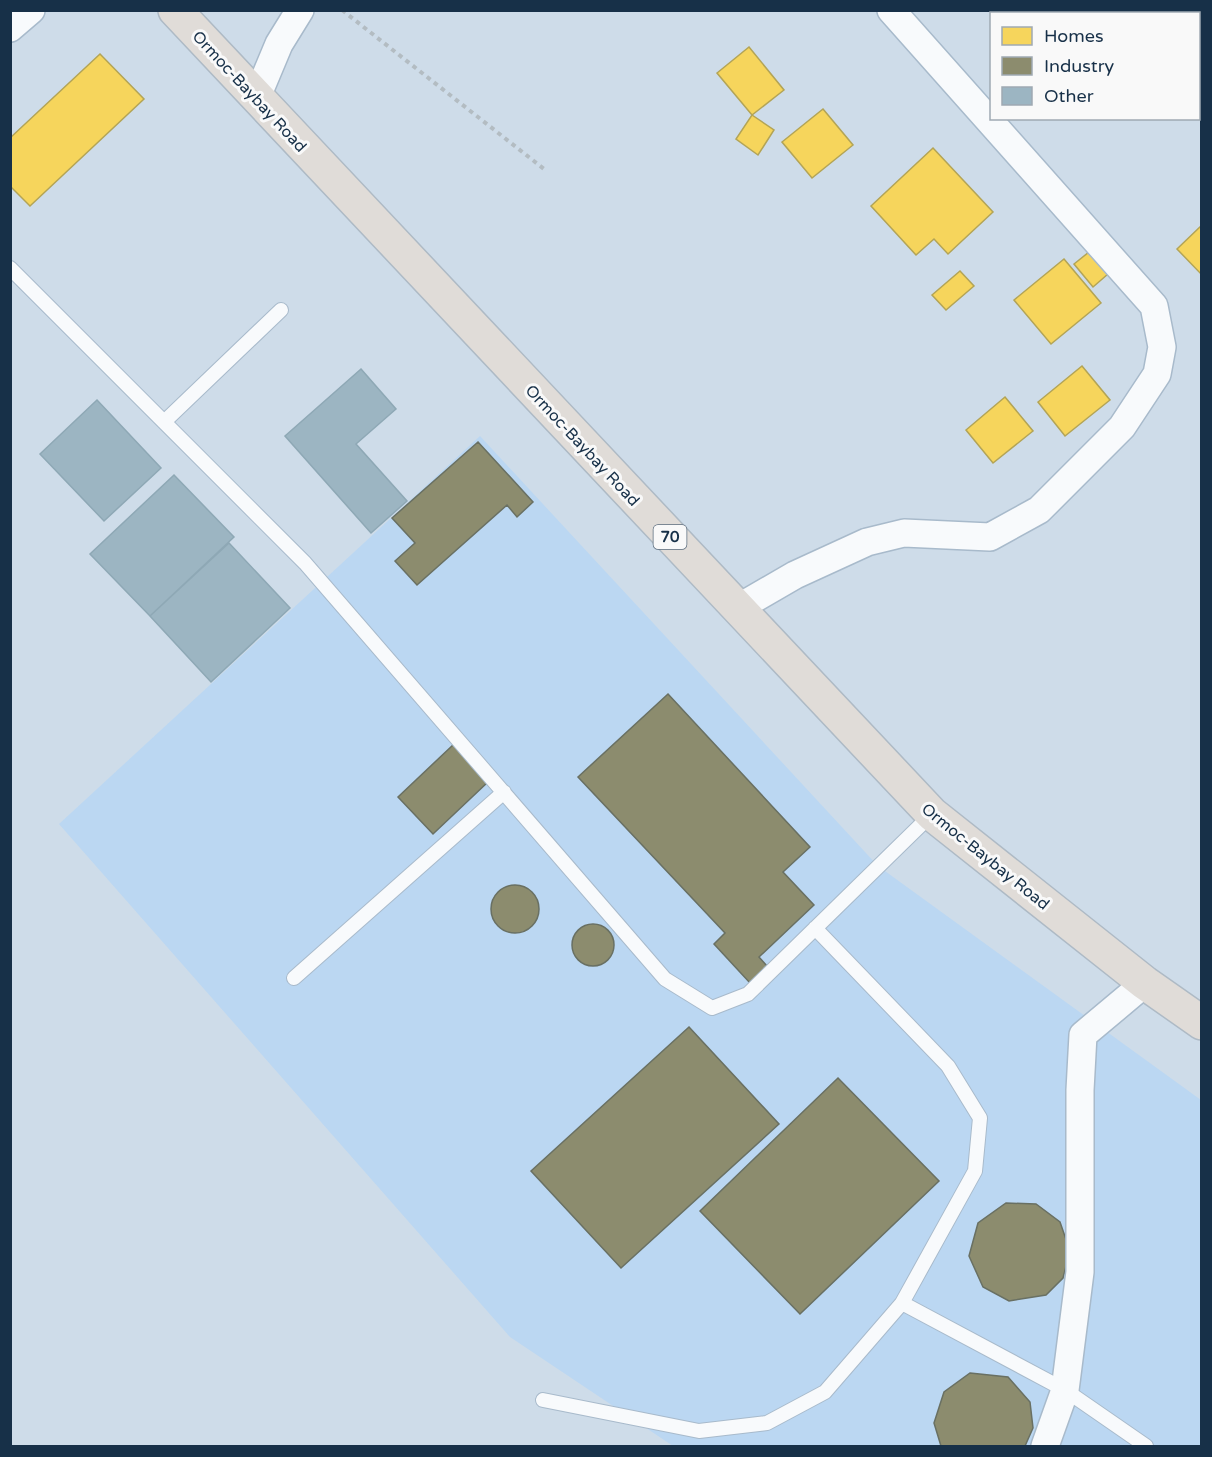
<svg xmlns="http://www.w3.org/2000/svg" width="1212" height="1457" font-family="'Varela Round',sans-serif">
<rect width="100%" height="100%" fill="#cedce9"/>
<path fill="#bbd7f2" d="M480 436 878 866 1201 1100V1446H673L510 1337 59 824Z"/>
<path fill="#93d3d1" d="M1099 11H1201V94L1198 92V14H1100Z"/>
<path fill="#f6d55c" stroke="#b3a456" stroke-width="1.5" d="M749 47 784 90 752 115 717 73Z
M100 54 144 99 30 206 10 186V138Z
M823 109 853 145 812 178 782 142Z
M752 115 774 130 758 155 736 139Z
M933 148 993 212 948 254 934 239 916 255 871 206Z
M1202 225V275L1177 249Z
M1089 252 1108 274 1093 287 1074 264Z
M1064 259 1101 303 1051 344 1014 300Z
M960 271 974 286 946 310 932 295Z
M1082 366 1110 400 1065 436 1038 402Z
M1005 397 1033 431 993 463 966 430Z"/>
<path fill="#8c8c6e" stroke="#697063" stroke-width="1.5" d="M478 442 533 502 517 517 507 505 417 585 395 561 415 543 392 518Z
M668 694 810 847 783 872 814 905 759 957 767 966 750 983 714 944 725 933 578 777Z
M454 744 489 781 433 834 398 797Z
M491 909a24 24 0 1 1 48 0a24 24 0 1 1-48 0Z
M572 945a21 21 0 1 1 42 0a21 21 0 1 1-42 0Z
M689 1027 779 1124 621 1268 531 1171Z
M838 1078 939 1181 800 1314 700 1211Z
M1006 1203 1036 1204 1060 1222 1070 1251 1063 1278 1046 1295 1009 1301 983 1287 969 1256 978 1223Z
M970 1373 1008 1377 1030 1402 1033 1428 1025 1446H941L934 1423 944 1392Z"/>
<path fill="#9cb5c2" stroke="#8ea8b5" stroke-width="1.5" d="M361 369 396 409 356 444 407 501 371 533 285 436Z
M97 400 161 468 104 521 40 454Z
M174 475 234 537 150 616 90 554Z
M229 543 290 608 211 682 150 616Z"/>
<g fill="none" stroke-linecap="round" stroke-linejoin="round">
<g stroke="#a8bacb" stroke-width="16">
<path id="service" d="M10 268 305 563 665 979 712 1008 748 994 932 814
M164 422 281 310
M294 978 504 792
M902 1303 1065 1390 1146 1446
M543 1400 699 1431 767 1423 825 1392 902 1303 975 1171 980 1118 948 1066 815 928"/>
</g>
<g stroke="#a8bacb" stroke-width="30">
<path id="minor" d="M10 28 31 10
M256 99 279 44 300 10
M738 608 795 575 867 542 904 533 990 537 1039 510 1122 427 1157 374 1162 347 1154 306 891 10
M1045 1446 1065 1390 1080 1272V1090L1083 1035 1145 983"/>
</g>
<g stroke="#aebac5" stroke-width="36">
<path id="trunk" d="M175 10 932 814 1145 983 1202 1023"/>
</g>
<path stroke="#b3bcc2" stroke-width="4" stroke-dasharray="4.5 4.5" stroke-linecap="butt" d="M342 10 544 169"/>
<use href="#service" stroke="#f8fafc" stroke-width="14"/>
<use href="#minor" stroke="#f8fafc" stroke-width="27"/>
<use href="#trunk" stroke="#e0dcd8" stroke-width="33"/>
</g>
<g text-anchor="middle" stroke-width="6" stroke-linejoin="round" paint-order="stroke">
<rect fill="#f9f9f9" stroke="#5b6c7d" stroke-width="1.5" x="653.5" y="525" width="33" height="24" rx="4.5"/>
<g font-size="15" font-weight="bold" fill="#173048">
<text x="670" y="542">70</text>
</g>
<g font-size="16" fill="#173048" stroke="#f9f9f9">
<text transform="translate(250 91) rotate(47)" y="6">Ormoc-Baybay Road</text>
<text transform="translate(583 445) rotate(47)" y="6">Ormoc-Baybay Road</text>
<text transform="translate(986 856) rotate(39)" y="6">Ormoc-Baybay Road</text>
</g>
</g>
<rect width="1212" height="1457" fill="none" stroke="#173048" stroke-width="24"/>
<rect x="990" y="12" width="210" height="108" fill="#f9f9f9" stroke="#9fa9b2" stroke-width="1.5"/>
<rect x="1002" y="27" width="30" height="18" fill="#f6d55c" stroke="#9fa9b2" stroke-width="1.5"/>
<text x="1044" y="42" font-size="18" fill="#173048">Homes</text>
<rect x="1002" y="57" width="30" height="18" fill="#8c8c6e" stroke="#9fa9b2" stroke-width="1.5"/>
<text x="1044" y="72" font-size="18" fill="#173048">Industry</text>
<rect x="1002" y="87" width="30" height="18" fill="#9cb5c2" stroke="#9fa9b2" stroke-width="1.5"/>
<text x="1044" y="102" font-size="18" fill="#173048">Other</text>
</svg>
